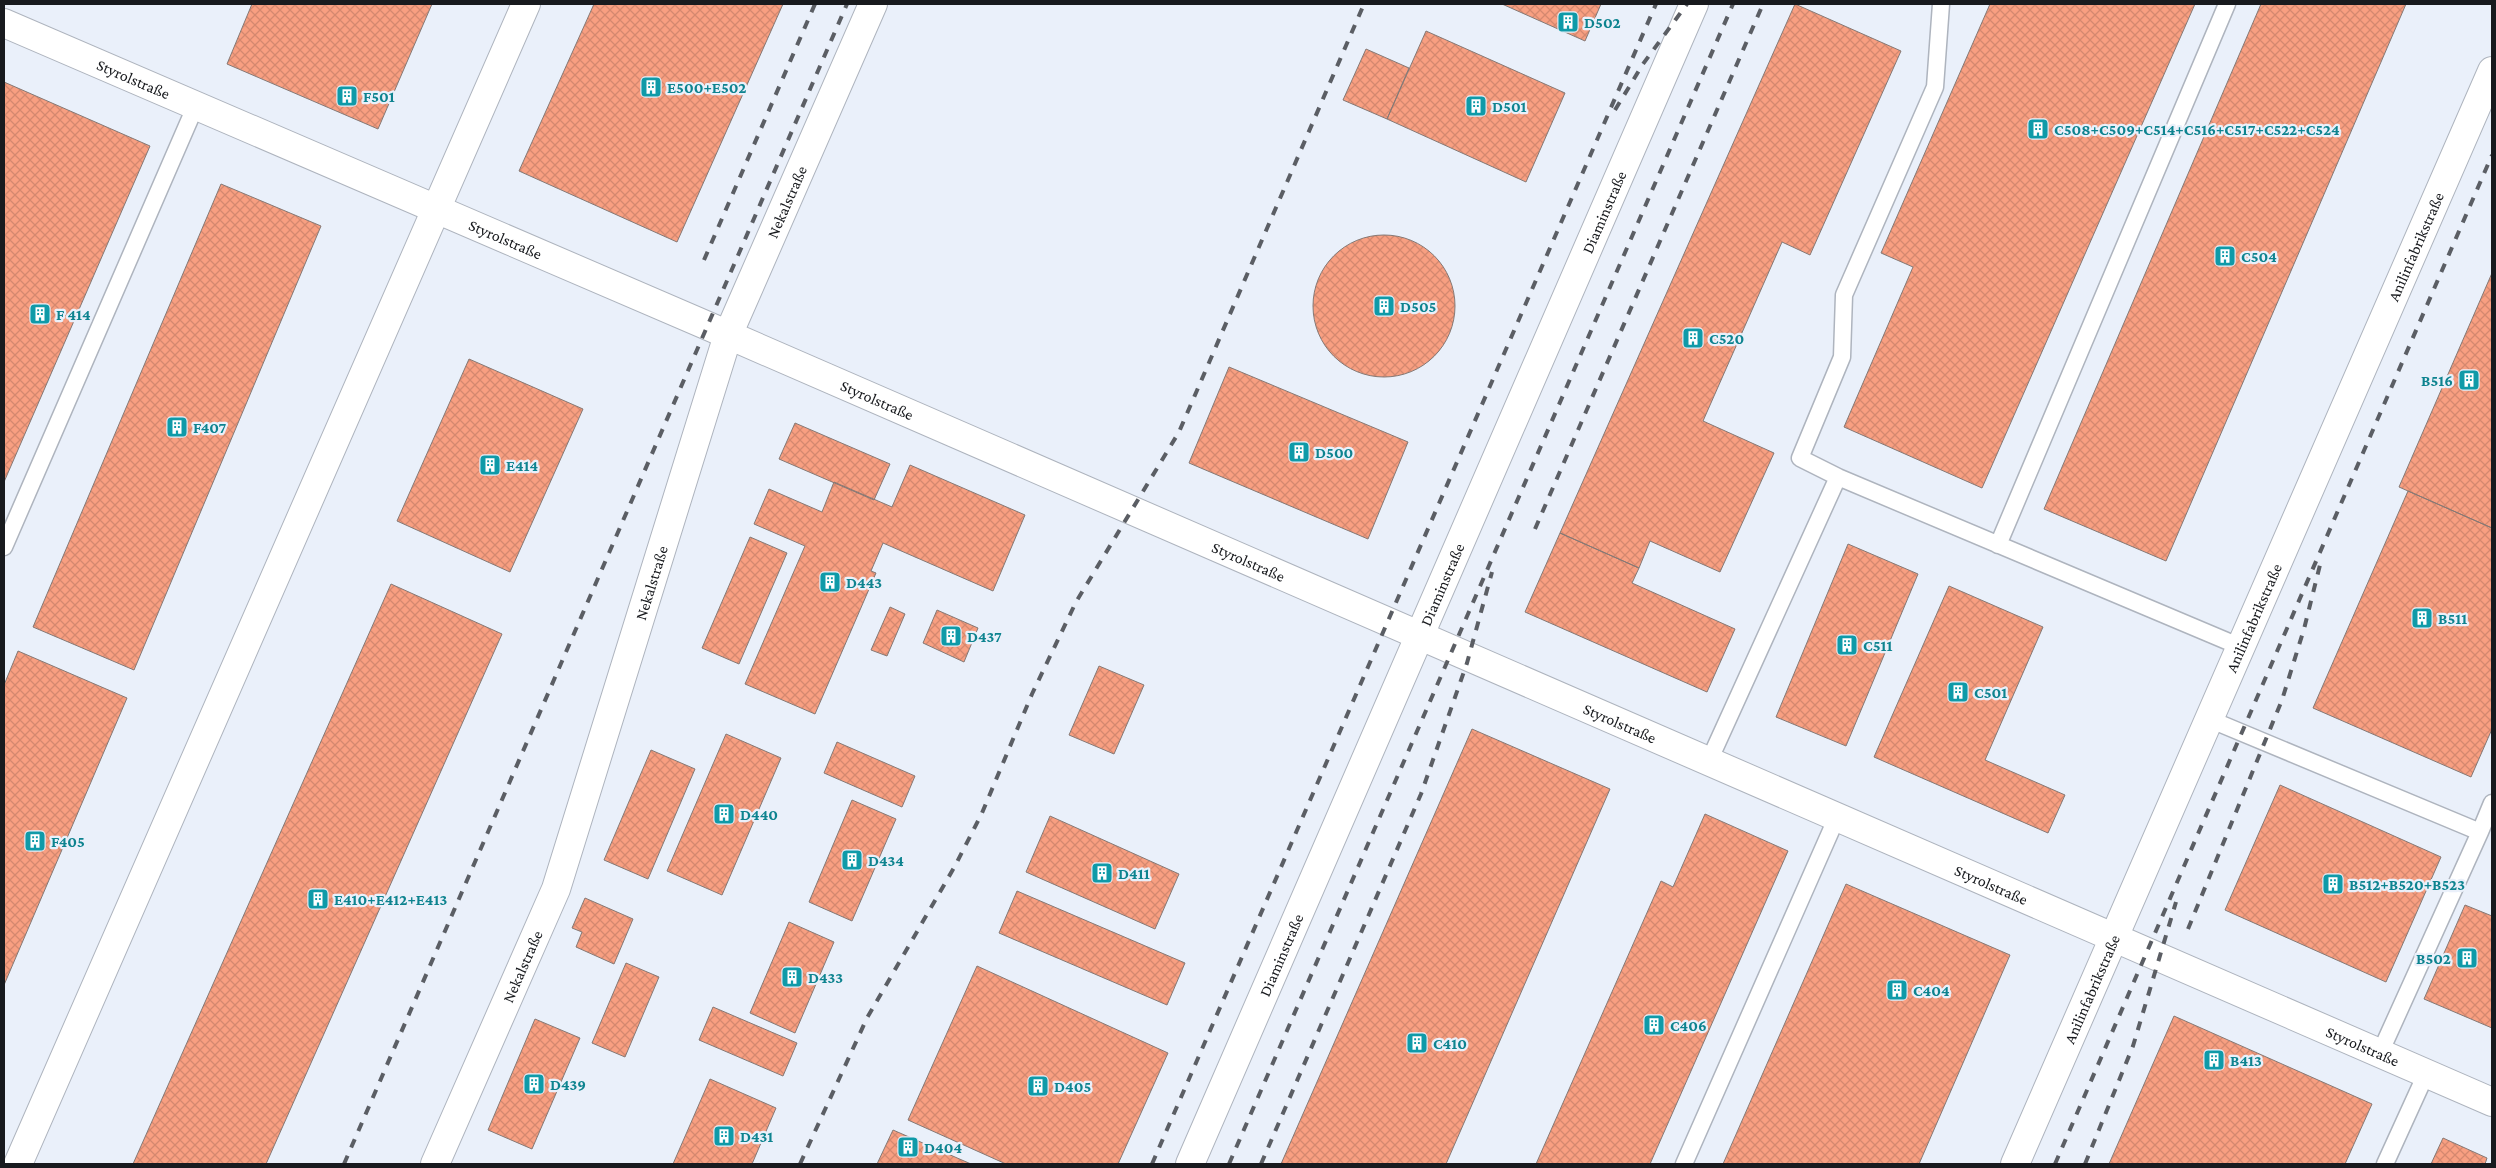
<svg xmlns="http://www.w3.org/2000/svg" width="2496" height="1168" font-family="'Crimson Pro',serif">
<defs>
<pattern id="building-cross-hatch" width="8" height="8" patternUnits="userSpaceOnUse" patternTransform="scale(1.25)"><rect width="8" height="8" fill="#f89f81"/><path d="M0 0l8 8M0 8l8-8" fill="none" stroke="#d4886f"/></pattern>
</defs>
<rect width="100%" height="100%" fill="#eaf0fa"/>
<path fill="url(#building-cross-hatch)" stroke="#857975" d="M252 4H432L378 129 227 64Z
M594 4H783L677 242 519 171Z
M1502 4H1601L1585 41Z
M1795 4 1901 51 1810 255 1782 242 1703 421 1774 453 1720 572 1650 541 1639 568 1560 533Z
M1990 4H2195L1982 488 1844 427 1913 267 1881 253Z
M2261 4H2406L2166 561 2044 509Z
M1426 31 1565 93 1526 182 1387 119Z
M1366 49 1409 68 1387 119 1343 100Z
M4 82 150 146 4 482Z
M221 184 321 226 134 670 33 627Z
M1313 306a71 71 0 1 1 142 0a71 71 0 1 1-142 0Z
M2492 273V528L2399 487Z
M469 359 583 409 510 572 397 521Z
M1229 367 1408 442 1368 539 1189 463Z
M795 423 890 464 874 500 779 459Z
M910 465 1025 515 993 591 883 543 871 571 876 573 815 714 745 684 805 546 754 524 769 489 822 512 834 482 892 507Z
M2408 491 2492 528V729L2471 777 2313 708Z
M1560 533 1639 568 1632 583 1735 629 1707 692 1525 612Z
M750 537 787 553 739 664 702 648Z
M1848 544 1918 574 1846 746 1776 717Z
M391 584 502 634 266 1164H133Z
M1949 586 2043 627 1985 760 2065 795 2048 833 1874 757Z
M890 607 905 614 887 656 871 650Z
M937 610 978 628 964 662 923 643Z
M18 651 127 698 4 985V685Z
M1099 666 1144 685 1114 754 1069 735Z
M1472 729 1610 789 1446 1164H1281Z
M726 734 781 758 722 895 667 871Z
M837 742 915 776 902 807 824 773Z
M651 750 695 769 648 879 604 860Z
M2280 785 2441 857 2386 982 2225 910Z
M852 800 896 819 852 921 809 902Z
M1705 814 1788 851 1650 1164H1536L1661 881 1673 887Z
M1050 816 1179 874 1155 929 1026 872Z
M1846 884 2010 955 1919 1164H1723Z
M1017 891 1185 963 1167 1005 999 933Z
M585 898 633 919 614 964 576 947 582 932 572 928Z
M2465 905 2492 916V1028L2424 999Z
M789 922 834 942 795 1033 750 1013Z
M626 963 659 977 625 1057 592 1043Z
M977 966 1168 1053 1118 1164H1006L908 1120Z
M713 1007 797 1043 783 1076 699 1040Z
M2174 1016 2372 1104 2345 1164H2109Z
M535 1019 580 1038 532 1149 488 1130Z
M710 1079 776 1108 752 1164H673Z
M893 1130 971 1164H877Z
M2443 1138 2487 1158 2485 1164H2431Z"/>
<g fill="none" stroke-linecap="round" stroke-linejoin="round">
<g stroke="#aeb4be" stroke-width="19">
<path id="lane" d="M1838 477 1800 458 1842 357 1844 295 1935 87 1941 4
M1998 545 2227 4
M4 547 196 105
M2209 719 2480 832 2492 803
M1709 761 1838 477 2241 647
M2380 1053 2480 832
M1684 1164 1837 817
M2385 1164 2426 1074"/>
</g>
<g stroke="#aeb4be" stroke-width="30">
<g id="street">
<path id="s1" d="M4 23 708 326 2492 1102"/>
<path d="M18 1164 526 4"/>
<path id="s2" d="M435 1164 556 889 728 335 873 4"/>
<path id="s3" d="M1190 1164 1694 4"/>
<path id="s4" d="M2015 1164 2492 71"/>
</g>
</g>
<use href="#lane" stroke="#fff" stroke-width="16"/>
<use href="#street" stroke="#fff" stroke-width="28"/>
<path stroke="#5b5e64" stroke-width="4" stroke-dasharray="9 9" stroke-linecap="butt" d="M1615 110 1643 64 1687 4
M704 260 815 4
M1535 529 1763 4
M2188 929 2282 700 2304 629 2321 561
M344 1164 847 4
M800 1164 867 1018 955 866 982 813 1032 694 1076 602 1179 432 1364 4
M1152 1164 1656 4
M1229 1164 1733 4
M1261 1164 1421 794 1467 663 1492 572
M2055 1164 2492 155
M2085 1164 2133 1046 2176 902"/>
</g>
<defs>
<g id="building-square" transform="scale(1.125)"><rect x="-9" y="-9" width="18" height="18" rx="4" fill="#0f9aa8" stroke="#eaf0fa"/><path d="M-4-6H4V6H1V3H-1V6H-4ZM-2.5-4.3h1.7v1.8h-1.7ZM.8-4.3h1.7v1.8H.8ZM-2.5-1h1.7V.8h-1.7ZM.8-1h1.7V.8H.8Z" fill="#fff"/></g>
</defs>
<g fill-rule="evenodd">
<use href="#building-square" x="1568" y="22"/>
<use href="#building-square" x="651" y="87"/>
<use href="#building-square" x="347" y="96"/>
<use href="#building-square" x="1476" y="106"/>
<use href="#building-square" x="2038" y="129"/>
<use href="#building-square" x="2225" y="256"/>
<use href="#building-square" x="1384" y="306"/>
<use href="#building-square" x="40" y="314"/>
<use href="#building-square" x="1693" y="338"/>
<use href="#building-square" x="2469" y="380"/>
<use href="#building-square" x="177" y="427"/>
<use href="#building-square" x="1299" y="452"/>
<use href="#building-square" x="490" y="465"/>
<use href="#building-square" x="830" y="582"/>
<use href="#building-square" x="2422" y="618"/>
<use href="#building-square" x="951" y="636"/>
<use href="#building-square" x="1847" y="645"/>
<use href="#building-square" x="1958" y="692"/>
<use href="#building-square" x="724" y="814"/>
<use href="#building-square" x="35" y="841"/>
<use href="#building-square" x="852" y="860"/>
<use href="#building-square" x="1102" y="873"/>
<use href="#building-square" x="2333" y="884"/>
<use href="#building-square" x="318" y="899"/>
<use href="#building-square" x="2467" y="958"/>
<use href="#building-square" x="792" y="977"/>
<use href="#building-square" x="1897" y="990"/>
<use href="#building-square" x="1654" y="1025"/>
<use href="#building-square" x="1417" y="1043"/>
<use href="#building-square" x="2214" y="1060"/>
<use href="#building-square" x="534" y="1084"/>
<use href="#building-square" x="1038" y="1086"/>
<use href="#building-square" x="724" y="1136"/>
<use href="#building-square" x="908" y="1147"/>
</g>
<g text-anchor="middle" stroke-width="4.5" stroke-linejoin="round" paint-order="stroke">
<g font-size="16" font-weight="bold" fill="#0d838f" stroke="#eaf0fa" text-anchor="start">
<text x="1584" y="28">D502</text>
<text x="667" y="93">E500+E502</text>
<text x="363" y="102">F501</text>
<text x="1492" y="112">D501</text>
<text x="2054" y="135">C508+C509+C514+C516+C517+C522+C524</text>
<text x="2241" y="262">C504</text>
<text x="1400" y="312">D505</text>
<text x="56" y="320">F 414</text>
<text x="1709" y="344">C520</text>
<text x="2453" y="386" text-anchor="end">B516</text>
<text x="193" y="433">F407</text>
<text x="1315" y="458">D500</text>
<text x="506" y="471">E414</text>
<text x="846" y="588">D443</text>
<text x="2438" y="624">B511</text>
<text x="967" y="642">D437</text>
<text x="1863" y="651">C511</text>
<text x="1974" y="698">C501</text>
<text x="740" y="820">D440</text>
<text x="51" y="847">F405</text>
<text x="868" y="866">D434</text>
<text x="1118" y="879">D411</text>
<text x="2349" y="890">B512+B520+B523</text>
<text x="334" y="905">E410+E412+E413</text>
<text x="2451" y="964" text-anchor="end">B502</text>
<text x="808" y="983">D433</text>
<text x="1913" y="996">C404</text>
<text x="1670" y="1031">C406</text>
<text x="1433" y="1049">C410</text>
<text x="2230" y="1066">B413</text>
<text x="550" y="1090">D439</text>
<text x="1054" y="1092">D405</text>
<text x="740" y="1142">D431</text>
<text x="924" y="1153">D404</text>
</g>
<g font-size="16" fill="#181a1e" stroke="#eaf0fa">
<text dy="6" stroke="none"><textPath href="#s1" startOffset="141">Styrolstraße</textPath></text>
<text dy="6" stroke="none"><textPath href="#s2" startOffset="1026">Nekalstraße</textPath></text>
<text dy="6" stroke="none"><textPath href="#s3" startOffset="1038">Diaminstraße</textPath></text>
<text dy="6" stroke="none"><textPath href="#s1" startOffset="546">Styrolstraße</textPath></text>
<text dy="6" stroke="none"><textPath href="#s4" startOffset="1001">Anilinfabrikstraße</textPath></text>
<text dy="6" stroke="none"><textPath href="#s1" startOffset="951">Styrolstraße</textPath></text>
<text dy="6" stroke="none"><textPath href="#s1" startOffset="1356">Styrolstraße</textPath></text>
<text dy="6" stroke="none"><textPath href="#s2" startOffset="621">Nekalstraße</textPath></text>
<text dy="6" stroke="none"><textPath href="#s3" startOffset="632">Diaminstraße</textPath></text>
<text dy="6" stroke="none"><textPath href="#s4" startOffset="596">Anilinfabrikstraße</textPath></text>
<text dy="6" stroke="none"><textPath href="#s1" startOffset="1761">Styrolstraße</textPath></text>
<text dy="6" stroke="none"><textPath href="#s1" startOffset="2166">Styrolstraße</textPath></text>
<text dy="6" stroke="none"><textPath href="#s3" startOffset="228">Diaminstraße</textPath></text>
<text dy="6" stroke="none"><textPath href="#s2" startOffset="216">Nekalstraße</textPath></text>
<text dy="6" stroke="none"><textPath href="#s4" startOffset="191">Anilinfabrikstraße</textPath></text>
<text dy="6" stroke="none"><textPath href="#s1" startOffset="2571">Styrolstraße</textPath></text>
</g>
</g>
<rect width="2496" height="1168" fill="none" stroke="#181a1e" stroke-width="10"/>
</svg>
